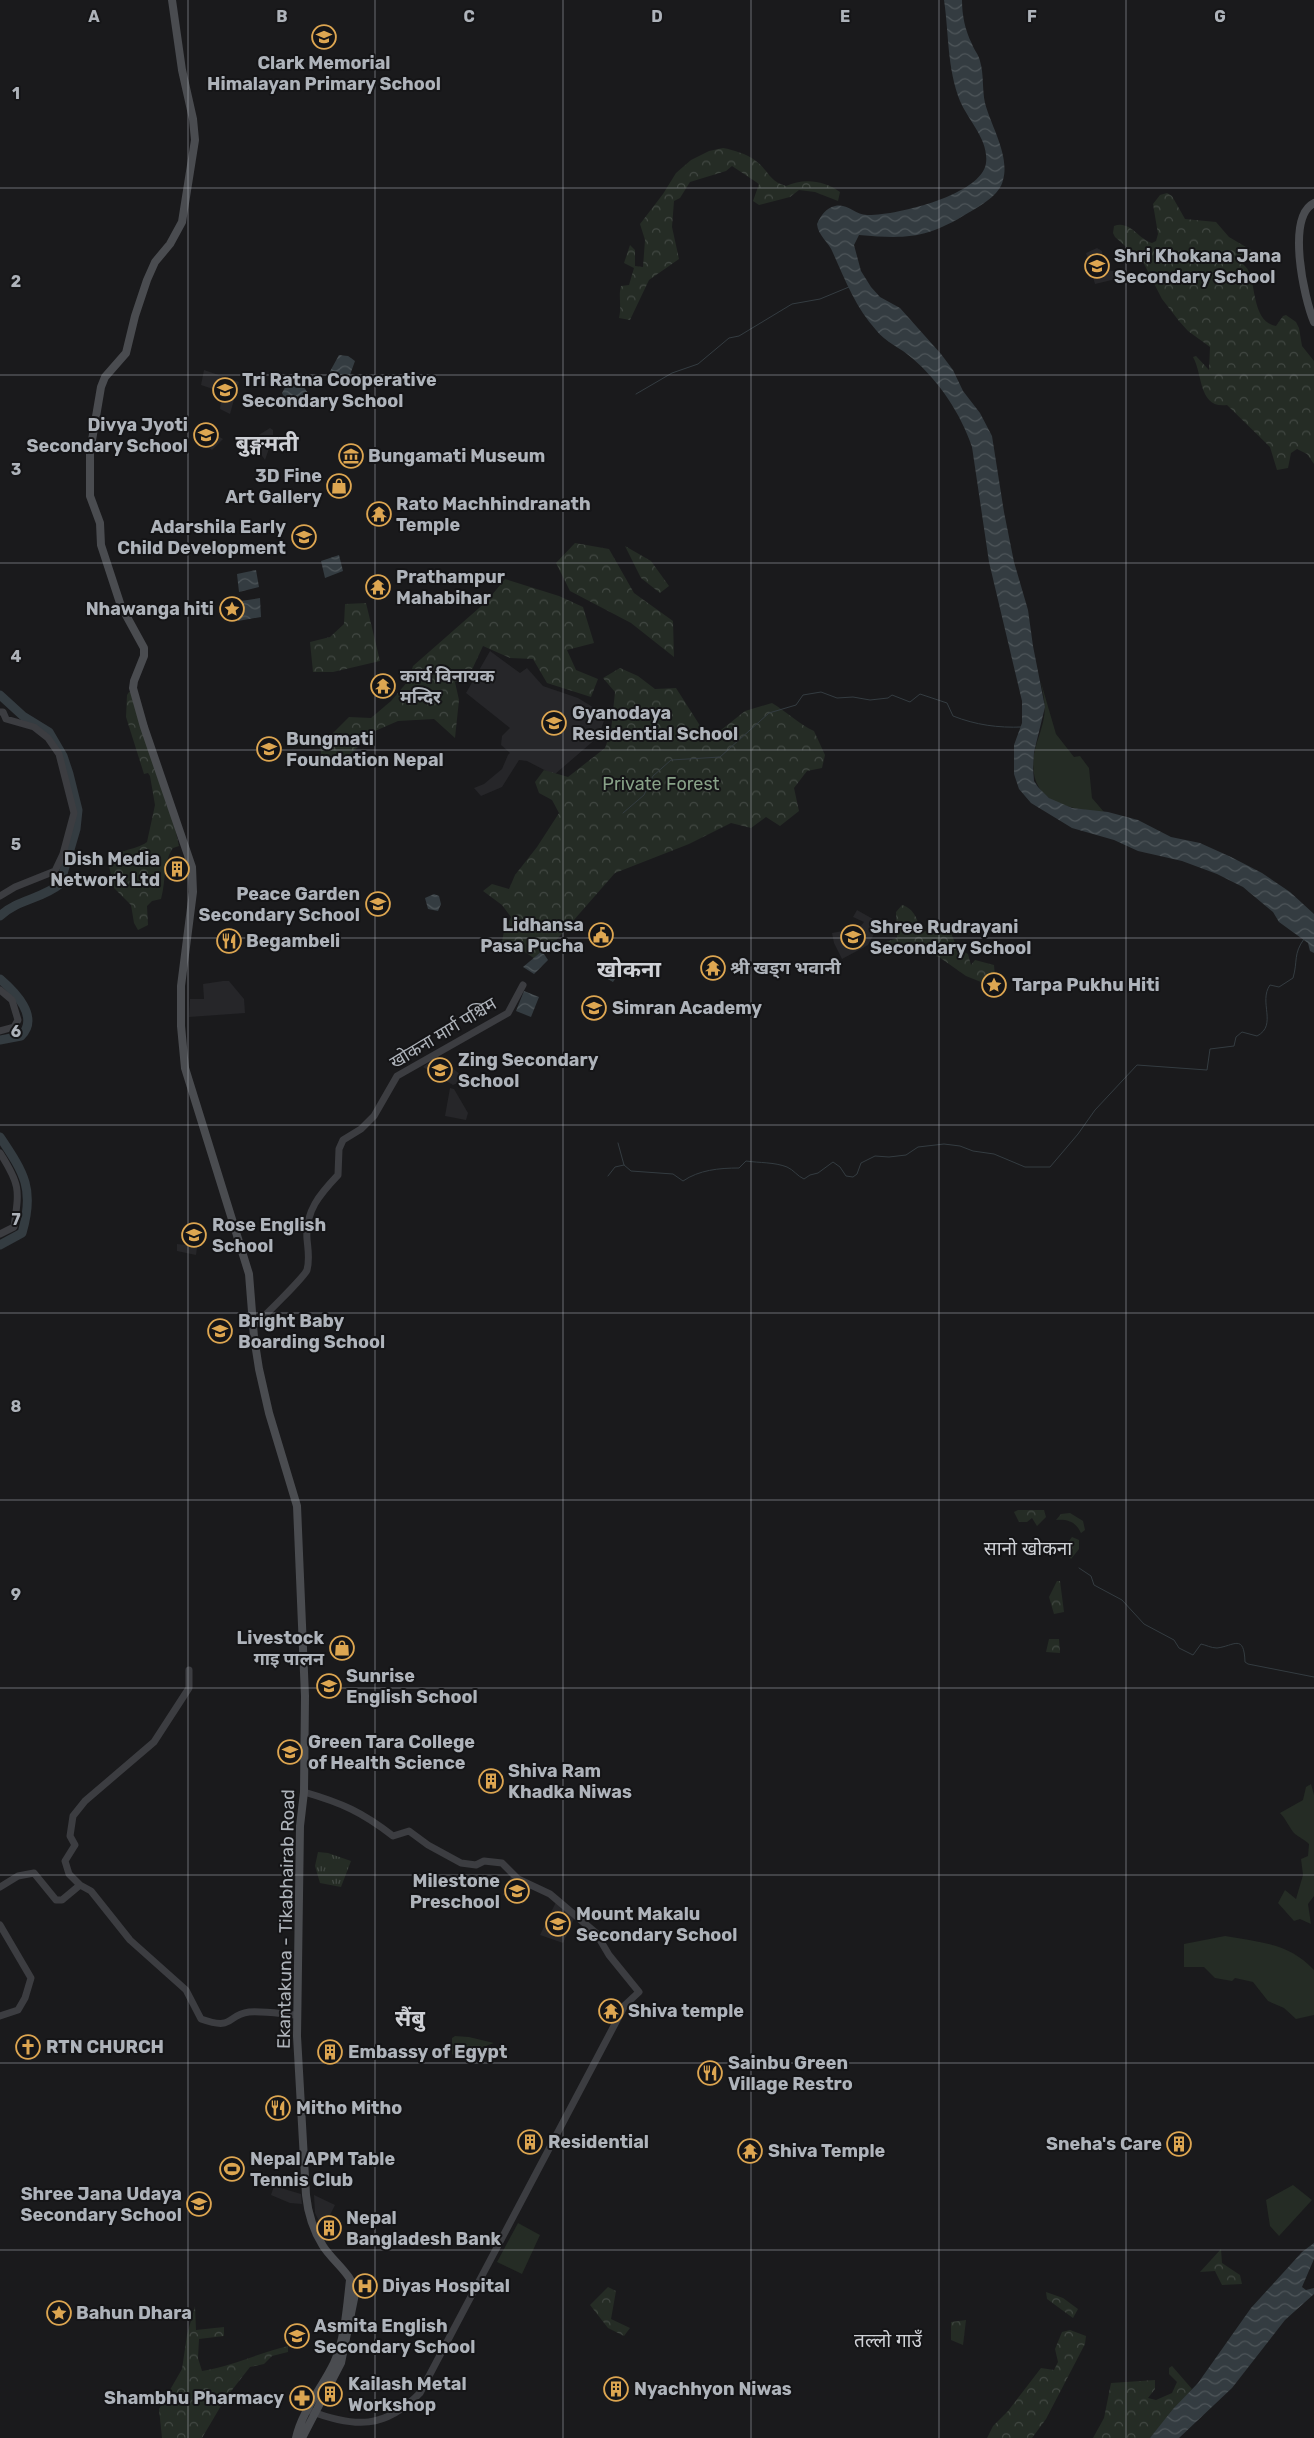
<svg xmlns="http://www.w3.org/2000/svg" width="1314" height="2438" font-family="Rubik,'Noto Sans Devanagari',sans-serif">
<defs>
<pattern id="forest-crowns" width="20" height="18" patternUnits="userSpaceOnUse" patternTransform="scale(1.25)"><rect width="20" height="18" fill="#252c25"/><path d="M2 6a3 3 0 1 1 6 0M12 15a3 3 0 1 1 6 0" fill="none" stroke="#424843"/></pattern>
<pattern id="park-tufts" width="24" height="20" patternUnits="userSpaceOnUse" patternTransform="scale(1.25)"><rect width="24" height="20" fill="#252c25"/><path d="M3 7l-1-3M5 7V3M7 7l1-3M15 17l-1-3M17 17v-4M19 17l1-3" fill="none" stroke="#424843"/></pattern>
<pattern id="water-waves" width="16" height="10" patternUnits="userSpaceOnUse" patternTransform="scale(1.25)"><rect width="16" height="10" fill="#343c41"/><path d="M0 5q4-4 8 0t8 0" fill="none" stroke="#4f565a"/></pattern>
</defs>
<rect width="100%" height="100%" fill="#1a1a1c"/>
<path fill="#262629" d="M1097 248 1102 251 1105 270 1114 271 1116 279 1095 284 1086 253Z
M204 370 239 382 230 414 220 409 221 401H228V394L201 385Z
M201 427 207 430 223 439 212 450 195 439Z
M270 428 273 430V437L265 460 251 440Z
M490 651 520 673 527 668 543 686 578 698 601 712 605 718 598 737 554 775 527 761 519 760 502 787 481 796 474 788 484 784 502 769 508 755 510 753 501 745 502 736 510 728 466 693Z
M372 896 386 900 384 911 369 907Z
M857 910 880 923 868 945 842 959 834 943 832 933 859 928 864 922 853 917Z
M223 981H229L244 999 245 1013 189 1017 190 999H204L203 984Z
M438 1056 462 1076V1081L453 1085 423 1067Z
M450 1088 454 1089 468 1113 466 1120 445 1116Z
M190 1226H200L196 1255 177 1251V1244L187 1245Z
M210 1324 233 1329 231 1335 222 1337 208 1334Z
M512 1874 532 1886 523 1904 503 1895Z
M556 1902 574 1919 563 1943 540 1935Z
M274 2186 301 2194 302 2204 290 2203 271 2195Z
M193 2193 210 2196 206 2214 189 2211Z
M314 2195 335 2205 326 2223 319 2221 315 2213Z
M291 2327 305 2330 304 2342 294 2346 288 2343Z"/>
<path fill="#252c25" d="M1040 679 1056 734 1074 757 1080 756 1089 768 1092 798 1104 812C1065 809 1027 802 1034 754 1036 742 1042 730 1044 717 1046 705 1043 691 1040 679Z
M1311 1784 1314 1795V1896L1308 1904 1311 1924 1300 1919 1294 1921 1278 1903 1285 1890 1296 1899 1303 1875 1301 1859 1308 1856 1309 1844C1304 1839 1300 1838 1295 1834 1290 1829 1286 1819 1280 1813L1303 1800 1306 1787Z
M1225 1936C1259 1942 1289 1943 1314 1970V2015L1296 2019 1284 2008 1268 2001 1253 1982 1235 1978 1232 1981 1215 1978 1204 1967H1184V1944Z
M455 2036 469 2037 494 2043 456 2057 452 2054V2038Z
M1293 2185 1312 2200 1279 2236 1270 2226 1266 2200Z
M518 2223 540 2235 522 2274 497 2262Z"/>
<path fill="url(#forest-crowns)" d="M723 148C734 150 747 154 756 161 769 171 769 181 786 186 803 178 824 180 840 192L838 201 815 192 799 190 790 197 759 205 753 201 759 184 732 166 726 171 690 182 680 198 674 201 672 227 679 259 649 280 630 320 619 318C622 305 618 297 621 286L629 285 634 268 624 263 630 245 635 250V266L643 267 645 240 640 224 663 194 676 173 691 160 709 151Z
M1167 193 1172 196 1185 219 1216 222 1229 237 1251 250V255H1241L1239 261C1243 264 1247 267 1249 272 1256 288 1253 322 1276 326L1283 316 1286 315 1296 322 1299 328 1302 346 1314 361V464L1307 454 1297 449 1291 453 1288 468 1277 470 1270 447 1227 405C1198 409 1203 374 1193 357L1196 356 1209 370 1210 347 1188 331 1179 321 1162 299 1143 262 1115 237 1113 233 1114 226C1130 220 1138 239 1152 243L1156 241 1158 234 1153 204 1160 195Z
M575 543 609 549 634 593 673 621 674 657 631 623 570 591 556 563Z
M625 546 651 561 669 586 660 593 641 578Z
M505 579 559 596 583 607 594 643 567 650 576 670 598 679 591 697 547 683 533 659 510 658 483 646 469 676 455 682 459 700 455 738 434 719 398 721 375 731 343 761 322 760 320 746 349 717 371 718 391 701 408 681 413 666 487 601Z
M366 603 380 661 333 672H313L310 642 330 637 344 624 345 604Z
M620 668 638 676 655 689 676 688 706 735 716 734 745 711 772 703C787 712 799 724 814 731L825 755 822 768 807 771 794 788 799 811 780 826 766 817 751 828 731 823 689 844 615 873 538 961 519 948 502 942 504 931 511 917 502 905 483 891 492 884 509 889 515 875 537 847 559 813 552 800 539 793 535 782 544 770 568 777 605 748 611 731 615 692 603 678Z
M129 692H132L168 798 179 846 173 848C163 862 166 882 161 899L152 901 147 906 148 925 138 930 134 923 131 905 114 888 109 866C114 847 134 852 147 842L155 805 150 776 148 773 144 774 126 717 127 695Z
M902 905C915 909 917 920 922 932L935 929 951 933 957 948 968 954 971 965 975 960 994 965 996 988 966 976 939 957 912 949 881 946V944L897 938 896 912Z
M1018 1510H1044L1046 1517 1037 1526 1032 1518 1027 1522H1019L1014 1512Z
M1070 1513 1083 1521 1085 1530 1081 1533C1076 1522 1068 1519 1056 1520L1061 1514Z
M1072 1537 1079 1540V1549L1071 1559 1066 1552 1070 1547 1069 1541Z
M1057 1581H1060L1064 1612 1054 1614 1049 1597Z
M1049 1639H1059L1060 1653 1046 1652Z
M1221 2249 1222 2263 1240 2275 1242 2284 1222 2285 1215 2271 1200 2272Z
M608 2287 616 2291 611 2319 630 2328 624 2336 608 2328 590 2305Z
M1046 2292 1063 2298 1078 2309 1073 2318 1047 2299Z
M195 2306 196 2330 224 2327V2336L199 2339 198 2358 202 2371C232 2366 259 2353 288 2346V2352L272 2356 264 2364 250 2367 225 2399 202 2438H162L159 2409 182 2369 187 2335Z
M966 2320 963 2345 951 2340V2322Z
M1070 2330 1086 2336 1085 2344 1046 2419 1032 2438H987L993 2426 1008 2411 1041 2368 1054 2370 1058 2362 1055 2349 1062 2332Z
M1172 2366 1192 2389 1150 2438H1093L1104 2418 1111 2383 1155 2380V2389L1148 2398 1156 2400 1172 2393 1177 2382 1169 2374V2368Z"/>
<path fill="url(#park-tufts)" d="M318 1852 328 1853 351 1861 341 1887 320 1883 315 1866Z"/>
<path fill="url(#water-waves)" d="M944 0H962C962 15 965 30 972 44 974 50 979 55 980 61 984 74 982 89 985 103 991 126 1010 156 1003 180 1000 195 980 206 968 213 926 239 906 239 859 235L854 245 861 271 871 287 880 297 900 308 941 354 953 370 963 391 980 413 992 436 1004 512 1014 562 1028 610 1033 646 1045 707 1034 752 1033 768 1034 781 1038 787 1049 798 1072 808 1108 812 1138 820 1171 837 1200 843 1231 857 1262 873 1290 892 1314 914V953L1310 951 1308 943 1279 922 1273 912 1243 887 1217 874 1182 861 1138 851 1114 840 1072 828 1031 803 1019 789 1014 774V745L1022 723V701L989 562 972 447C961 414 939 381 912 358 901 348 885 342 876 330 856 308 845 280 833 253 829 242 818 236 817 224 821 215 826 208 835 206 848 203 855 215 867 215 894 216 982 195 986 163 989 140 968 120 960 101 947 68 949 34 944 0Z
M339 355 348 356 355 361 347 383 328 375Z
M288 382 303 386 308 393V396L286 401 282 393Z
M339 555 343 571 325 578 321 561Z
M256 570 259 587 239 592 237 574Z
M260 598 261 617 238 621 241 601Z
M434 894 439 896 441 904 438 911 428 909 425 898Z
M542 951 548 960 534 974 523 967Z
M608 964 620 972 613 982 601 975Z
M524 991 539 997 531 1017 516 1011Z
M1314 2243V2259L1302 2287 1306 2290 1314 2288V2294L1285 2320 1232 2388 1179 2438H1150L1173 2409 1198 2383 1251 2308 1302 2252Z"/>
<g fill="none" stroke-linecap="round" stroke-linejoin="round">
<path stroke="#343c41" stroke-width="1" d="M636 394 672 373 698 364 729 338 739 336 792 304 820 299 849 287
M623 813 644 795 653 776 671 760 720 757 769 713 796 705 803 695 821 692 837 698 853 697 870 700 888 698 892 695 910 702 920 694 947 703 953 716C976 725 998 728 1022 727
M618 1143 624 1165 631 1171 673 1174 683 1181C699 1170 719 1168 739 1168L746 1161C760 1163 774 1162 787 1167 794 1170 797 1176 804 1179L810 1175 818 1173 833 1162 840 1167 846 1176 853 1177 857 1174 861 1163 875 1156 889 1157 906 1155 918 1147 944 1144 960 1146 973 1151 994 1154 1025 1167H1050L1078 1134 1095 1110 1137 1065 1207 1070 1210 1049 1234 1046 1236 1037 1242 1032 1257 1036C1278 1025 1258 1002 1270 985L1279 987 1293 978C1298 961 1293 954 1304 939
M608 1176 615 1167 624 1165
M1079 1568 1091 1576 1094 1585 1122 1600 1144 1624 1174 1640 1179 1648 1193 1655 1201 1644C1206 1645 1211 1648 1217 1648 1234 1646 1244 1633 1245 1662L1248 1664 1314 1677"/>
<path stroke="#343c41" stroke-width="9" d="M0 695 23 716 49 732 63 756 69 774 78 810 76 829 60 884C42 899 18 899 0 916
M0 979C15 992 40 1017 21 1036L0 1040
M0 1137C24 1173 35 1189 22 1233L0 1245"/>
<path stroke="#3c3d41" stroke-width="7" d="M0 712H3L6 719 34 727 48 738 59 754 74 813 63 854 55 871 15 887 0 896
M0 990 12 1000 18 1020 14 1027 0 1031
M0 1153C21 1186 19 1190 14 1227L0 1234
M254 1325C262 1319 304 1277 307 1270 310 1259 308 1250 307 1239 305 1211 320 1194 338 1175L339 1149 343 1140 361 1129 374 1116 397 1076 508 1013 523 985
M189 1670V1688L154 1742 85 1801 73 1816 70 1836 75 1845 65 1861 69 1874 80 1885 91 1891 130 1940 186 1990 201 2019C235 2031 226 2015 249 2012 265 2011 282 2014 297 2015
M304 1792C342 1803 362 1812 393 1836L409 1831 428 1845 461 1863 476 1865 484 1861 502 1863 518 1879 550 1894 596 1933 609 1955 639 1992 625 2005 420 2393C385 2429 355 2428 310 2411
M0 1887 18 1876 34 1873 56 1900H62L80 1885
M0 1925 31 1978 25 1998 18 2010 0 2016"/>
<path stroke="#4a4c50" stroke-width="8" d="M172 0 182 70 193 119 195 140 182 222 170 244 155 262 147 280 135 316 126 353 105 377 101 387 90 452V496L100 523 101 545 121 606 144 648V656L134 681 133 688 144 727 192 867 193 892 181 986V1026L185 1068 249 1274 254 1337 259 1369 269 1413 297 1506 305 1696 304 1792 300 1826 297 2036 306 2195C308 2214 313 2230 323 2246 333 2262 354 2275 355 2294L341 2363 302 2438
M1314 203C1286 217 1304 298 1314 322
M296 2438C302 2411 322 2388 334 2363 345 2339 347 2306 350 2280"/>
</g>
<path fill="none" stroke="#aeb3ba" stroke-width="1" stroke-opacity="0.55" d="M188 0V2438M375 0V2438M563 0V2438M751 0V2438M939 0V2438M1126 0V2438M0 188H1314M0 375H1314M0 563H1314M0 750H1314M0 938H1314M0 1125H1314M0 1313H1314M0 1500H1314M0 1688H1314M0 1875H1314M0 2063H1314M0 2250H1314"/>
<defs>
<g id="school-ring" transform="scale(1.25)"><circle r="9.5" fill="#151517" stroke="#dda651" stroke-width="1.5"/><path d="M0-5L7-2L0 1L-7-2ZM-4 1L0 2.5L4 1V4Q0 6-4 4Z" fill="#dda651"/></g>
<g id="museum-ring" transform="scale(1.25)"><circle r="9.5" fill="#151517" stroke="#dda651" stroke-width="1.5"/><path d="M0-6L6-3V-2H-6V-3ZM-5-1h2V3h-2ZM-1-1h2V3h-2ZM3-1h2V3H3ZM-6 4H6V6H-6Z" fill="#dda651"/></g>
<g id="shop-ring" transform="scale(1.25)"><circle r="9.5" fill="#151517" stroke="#dda651" stroke-width="1.5"/><path d="M-5-2.5h2.3a2.7 3.5 0 0 1 5.4 0H5L5.5 6h-11ZM-1.5-2.5h3a1.5 2.3 0 0 0-3 0Z" fill="#dda651"/></g>
<g id="temple-ring" transform="scale(1.25)"><circle r="9.5" fill="#151517" stroke="#dda651" stroke-width="1.5"/><path d="M0-6L5-2H3V0L6.5 2.5H4V6H1.5V3h-3V6H-4V2.5H-6.5L-3 0V-2H-5Z" fill="#dda651"/></g>
<g id="sight-ring" transform="scale(1.25)"><circle r="9.5" fill="#151517" stroke="#dda651" stroke-width="1.5"/><path d="M0-6L1.8-2.2L6-1.7L2.9 1.2L3.7 5.4L0 3.3L-3.7 5.4L-2.9 1.2L-6-1.7L-1.8-2.2Z" fill="#dda651"/></g>
<g id="building-ring" transform="scale(1.25)"><circle r="9.5" fill="#151517" stroke="#dda651" stroke-width="1.5"/><path d="M-4-6H4V6H1V3H-1V6H-4ZM-2.5-4.3h1.7v1.8h-1.7ZM.8-4.3h1.7v1.8H.8ZM-2.5-1h1.7V.8h-1.7ZM.8-1h1.7V.8H.8Z" fill="#dda651"/></g>
<g id="civic-ring" transform="scale(1.25)"><circle r="9.5" fill="#151517" stroke="#dda651" stroke-width="1.5"/><path d="M-.6-6.5H3V-4.5H.6V-3L4-1V1h2V6H-6V1h2V-1L-.6-3ZM-1.2 2.5V6h2.4V2.5Z" fill="#dda651"/></g>
<g id="restaurant-ring" transform="scale(1.25)"><circle r="9.5" fill="#151517" stroke="#dda651" stroke-width="1.5"/><path d="M-5-6h1v4h1v-4h1v4h1v-4h1v5L-1.5 .5V6h-2V.5L-5-1ZM5-6V6H3V1.5H1.5Q1.5-4 5-6Z" fill="#dda651"/></g>
<g id="university-ring" transform="scale(1.25)"><circle r="9.5" fill="#151517" stroke="#dda651" stroke-width="1.5"/><path d="M0-5L7-2L0 1L-7-2ZM-4 1L0 2.5L4 1V4Q0 6-4 4Z" fill="#dda651"/></g>
<g id="church-ring" transform="scale(1.25)"><circle r="9.5" fill="#151517" stroke="#dda651" stroke-width="1.5"/><path d="M-1.2-6h2.4v3.5h3.3v2.4h-3.3V6h-2.4V-.1h-3.3v-2.4h3.3Z" fill="#dda651"/></g>
<g id="stadium-ring" transform="scale(1.25)"><circle r="9.5" fill="#151517" stroke="#dda651" stroke-width="1.5"/><path d="M0-5a6.5 5 0 1 0 0 10a6.5 5 0 1 0 0-10ZM-3.5-1.8h7v3.6h-7Z" fill="#dda651"/></g>
<g id="hospital-ring" transform="scale(1.25)"><circle r="9.5" fill="#151517" stroke="#dda651" stroke-width="1.5"/><path d="M-5-5h3v3.5h4V-5h3V5h-3V1.5h-4V5h-3Z" fill="#dda651"/></g>
<g id="pharmacy-ring" transform="scale(1.25)"><circle r="9.5" fill="#151517" stroke="#dda651" stroke-width="1.5"/><path d="M-2-6h4v4h4v4h-4v4h-4v-4h-4v-4h4Z" fill="#dda651"/></g>
</defs>
<g fill-rule="evenodd">
<use href="#school-ring" x="324" y="37"/>
<use href="#school-ring" x="1097" y="266"/>
<use href="#school-ring" x="225" y="390"/>
<use href="#school-ring" x="206" y="435"/>
<use href="#museum-ring" x="351" y="456"/>
<use href="#shop-ring" x="339" y="486"/>
<use href="#temple-ring" x="379" y="514"/>
<use href="#school-ring" x="304" y="537"/>
<use href="#temple-ring" x="378" y="587"/>
<use href="#sight-ring" x="232" y="609"/>
<use href="#temple-ring" x="383" y="686"/>
<use href="#school-ring" x="554" y="723"/>
<use href="#school-ring" x="269" y="749"/>
<use href="#building-ring" x="177" y="869"/>
<use href="#school-ring" x="378" y="904"/>
<use href="#civic-ring" x="601" y="935"/>
<use href="#school-ring" x="853" y="937"/>
<use href="#restaurant-ring" x="229" y="941"/>
<use href="#temple-ring" x="713" y="968"/>
<use href="#sight-ring" x="994" y="985"/>
<use href="#school-ring" x="594" y="1008"/>
<use href="#school-ring" x="440" y="1070"/>
<use href="#school-ring" x="194" y="1235"/>
<use href="#school-ring" x="220" y="1331"/>
<use href="#shop-ring" x="342" y="1648"/>
<use href="#school-ring" x="329" y="1686"/>
<use href="#university-ring" x="290" y="1752"/>
<use href="#building-ring" x="491" y="1781"/>
<use href="#school-ring" x="517" y="1891"/>
<use href="#school-ring" x="558" y="1924"/>
<use href="#temple-ring" x="611" y="2011"/>
<use href="#church-ring" x="28" y="2047"/>
<use href="#building-ring" x="330" y="2052"/>
<use href="#restaurant-ring" x="710" y="2073"/>
<use href="#restaurant-ring" x="278" y="2108"/>
<use href="#building-ring" x="530" y="2142"/>
<use href="#building-ring" x="1179" y="2144"/>
<use href="#temple-ring" x="750" y="2151"/>
<use href="#stadium-ring" x="232" y="2169"/>
<use href="#school-ring" x="199" y="2204"/>
<use href="#building-ring" x="329" y="2228"/>
<use href="#hospital-ring" x="365" y="2286"/>
<use href="#sight-ring" x="59" y="2313"/>
<use href="#school-ring" x="297" y="2336"/>
<use href="#building-ring" x="616" y="2389"/>
<use href="#building-ring" x="330" y="2394"/>
<use href="#pharmacy-ring" x="302" y="2398"/>
</g>
<g text-anchor="middle" stroke-width="4" stroke-linejoin="round" paint-order="stroke">
<g font-size="18" font-weight="bold" fill="#aeb3ba" stroke="#151517" text-anchor="start">
<text x="324" y="69" text-anchor="middle">Clark Memorial<tspan x="324" dy="21">Himalayan Primary School</tspan></text>
<text x="1114" y="262">Shri Khokana Jana<tspan x="1114" dy="21">Secondary School</tspan></text>
<text x="242" y="386">Tri Ratna Cooperative<tspan x="242" dy="21">Secondary School</tspan></text>
<text x="188" y="431" text-anchor="end">Divya Jyoti<tspan x="188" dy="21">Secondary School</tspan></text>
<text x="368" y="462">Bungamati Museum</text>
<text x="322" y="482" text-anchor="end">3D Fine<tspan x="322" dy="21">Art Gallery</tspan></text>
<text x="396" y="510">Rato Machhindranath<tspan x="396" dy="21">Temple</tspan></text>
<text x="286" y="533" text-anchor="end">Adarshila Early<tspan x="286" dy="21">Child Development</tspan></text>
<text x="396" y="583">Prathampur<tspan x="396" dy="21">Mahabihar</tspan></text>
<text x="214" y="615" text-anchor="end">Nhawanga hiti</text>
<text x="400" y="682">कार्य विनायक<tspan x="400" dy="21">मन्दिर</tspan></text>
<text x="572" y="719">Gyanodaya<tspan x="572" dy="21">Residential School</tspan></text>
<text x="286" y="745">Bungmati<tspan x="286" dy="21">Foundation Nepal</tspan></text>
<text x="160" y="865" text-anchor="end">Dish Media<tspan x="160" dy="21">Network Ltd</tspan></text>
<text x="360" y="900" text-anchor="end">Peace Garden<tspan x="360" dy="21">Secondary School</tspan></text>
<text x="584" y="931" text-anchor="end">Lidhansa<tspan x="584" dy="21">Pasa Pucha</tspan></text>
<text x="870" y="933">Shree Rudrayani<tspan x="870" dy="21">Secondary School</tspan></text>
<text x="246" y="947">Begambeli</text>
<text x="730" y="974">श्री खड्ग भवानी</text>
<text x="1012" y="991">Tarpa Pukhu Hiti</text>
<text x="612" y="1014">Simran Academy</text>
<text x="458" y="1066">Zing Secondary<tspan x="458" dy="21">School</tspan></text>
<text x="212" y="1231">Rose English<tspan x="212" dy="21">School</tspan></text>
<text x="238" y="1327">Bright Baby<tspan x="238" dy="21">Boarding School</tspan></text>
<text x="324" y="1644" text-anchor="end">Livestock<tspan x="324" dy="21">गाइ पालन</tspan></text>
<text x="346" y="1682">Sunrise<tspan x="346" dy="21">English School</tspan></text>
<text x="308" y="1748">Green Tara College<tspan x="308" dy="21">of Health Science</tspan></text>
<text x="508" y="1777">Shiva Ram<tspan x="508" dy="21">Khadka Niwas</tspan></text>
<text x="500" y="1887" text-anchor="end">Milestone<tspan x="500" dy="21">Preschool</tspan></text>
<text x="576" y="1920">Mount Makalu<tspan x="576" dy="21">Secondary School</tspan></text>
<text x="628" y="2017">Shiva temple</text>
<text x="46" y="2053">RTN CHURCH</text>
<text x="348" y="2058">Embassy of Egypt</text>
<text x="728" y="2069">Sainbu Green<tspan x="728" dy="21">Village Restro</tspan></text>
<text x="296" y="2114">Mitho Mitho</text>
<text x="548" y="2148">Residential</text>
<text x="1162" y="2150" text-anchor="end">Sneha's Care</text>
<text x="768" y="2157">Shiva Temple</text>
<text x="250" y="2165">Nepal APM Table<tspan x="250" dy="21">Tennis Club</tspan></text>
<text x="182" y="2200" text-anchor="end">Shree Jana Udaya<tspan x="182" dy="21">Secondary School</tspan></text>
<text x="346" y="2224">Nepal<tspan x="346" dy="21">Bangladesh Bank</tspan></text>
<text x="382" y="2292">Diyas Hospital</text>
<text x="76" y="2319">Bahun Dhara</text>
<text x="314" y="2332">Asmita English<tspan x="314" dy="21">Secondary School</tspan></text>
<text x="348" y="2390">Kailash Metal<tspan x="348" dy="21">Workshop</tspan></text>
<text x="634" y="2395">Nyachhyon Niwas</text>
<text x="284" y="2404" text-anchor="end">Shambhu Pharmacy</text>
</g>
<g font-size="18" fill="#88a288" stroke="#151517">
<text x="661" y="790">Private Forest</text>
</g>
<g font-size="18" fill="#aeb3ba" stroke="#151517">
<text transform="translate(443 1033) rotate(-31)" y="6">खोकना मार्ग पश्चिम</text>
<text transform="translate(286 1919) rotate(-89)" y="6">Ekantakuna - Tikabhairab Road</text>
</g>
<g font-size="19" fill="#cfd1d6" stroke="#151517">
<text x="1028" y="1555">सानो खोकना</text>
<text x="888" y="2347">तल्लो गाउँ</text>
</g>
<g font-size="22" font-weight="bold" fill="#cfd1d6" stroke="#151517">
<text x="267" y="451">बुङ्गमती</text>
<text x="629" y="977">खोकना</text>
<text x="410" y="2026">सैंबु</text>
</g>
</g>
<g font-size="16" text-anchor="middle" font-weight="bold" fill="#aeb3ba" stroke="#151517" stroke-width="4" stroke-linejoin="round" paint-order="stroke">
<text x="94" y="22">A</text>
<text x="282" y="22">B</text>
<text x="469" y="22">C</text>
<text x="657" y="22">D</text>
<text x="845" y="22">E</text>
<text x="1032" y="22">F</text>
<text x="1220" y="22">G</text>
<text x="16" y="99">1</text>
<text x="16" y="287">2</text>
<text x="16" y="475">3</text>
<text x="16" y="662">4</text>
<text x="16" y="850">5</text>
<text x="16" y="1037">6</text>
<text x="16" y="1225">7</text>
<text x="16" y="1412">8</text>
<text x="16" y="1600">9</text>
</g>
</svg>
